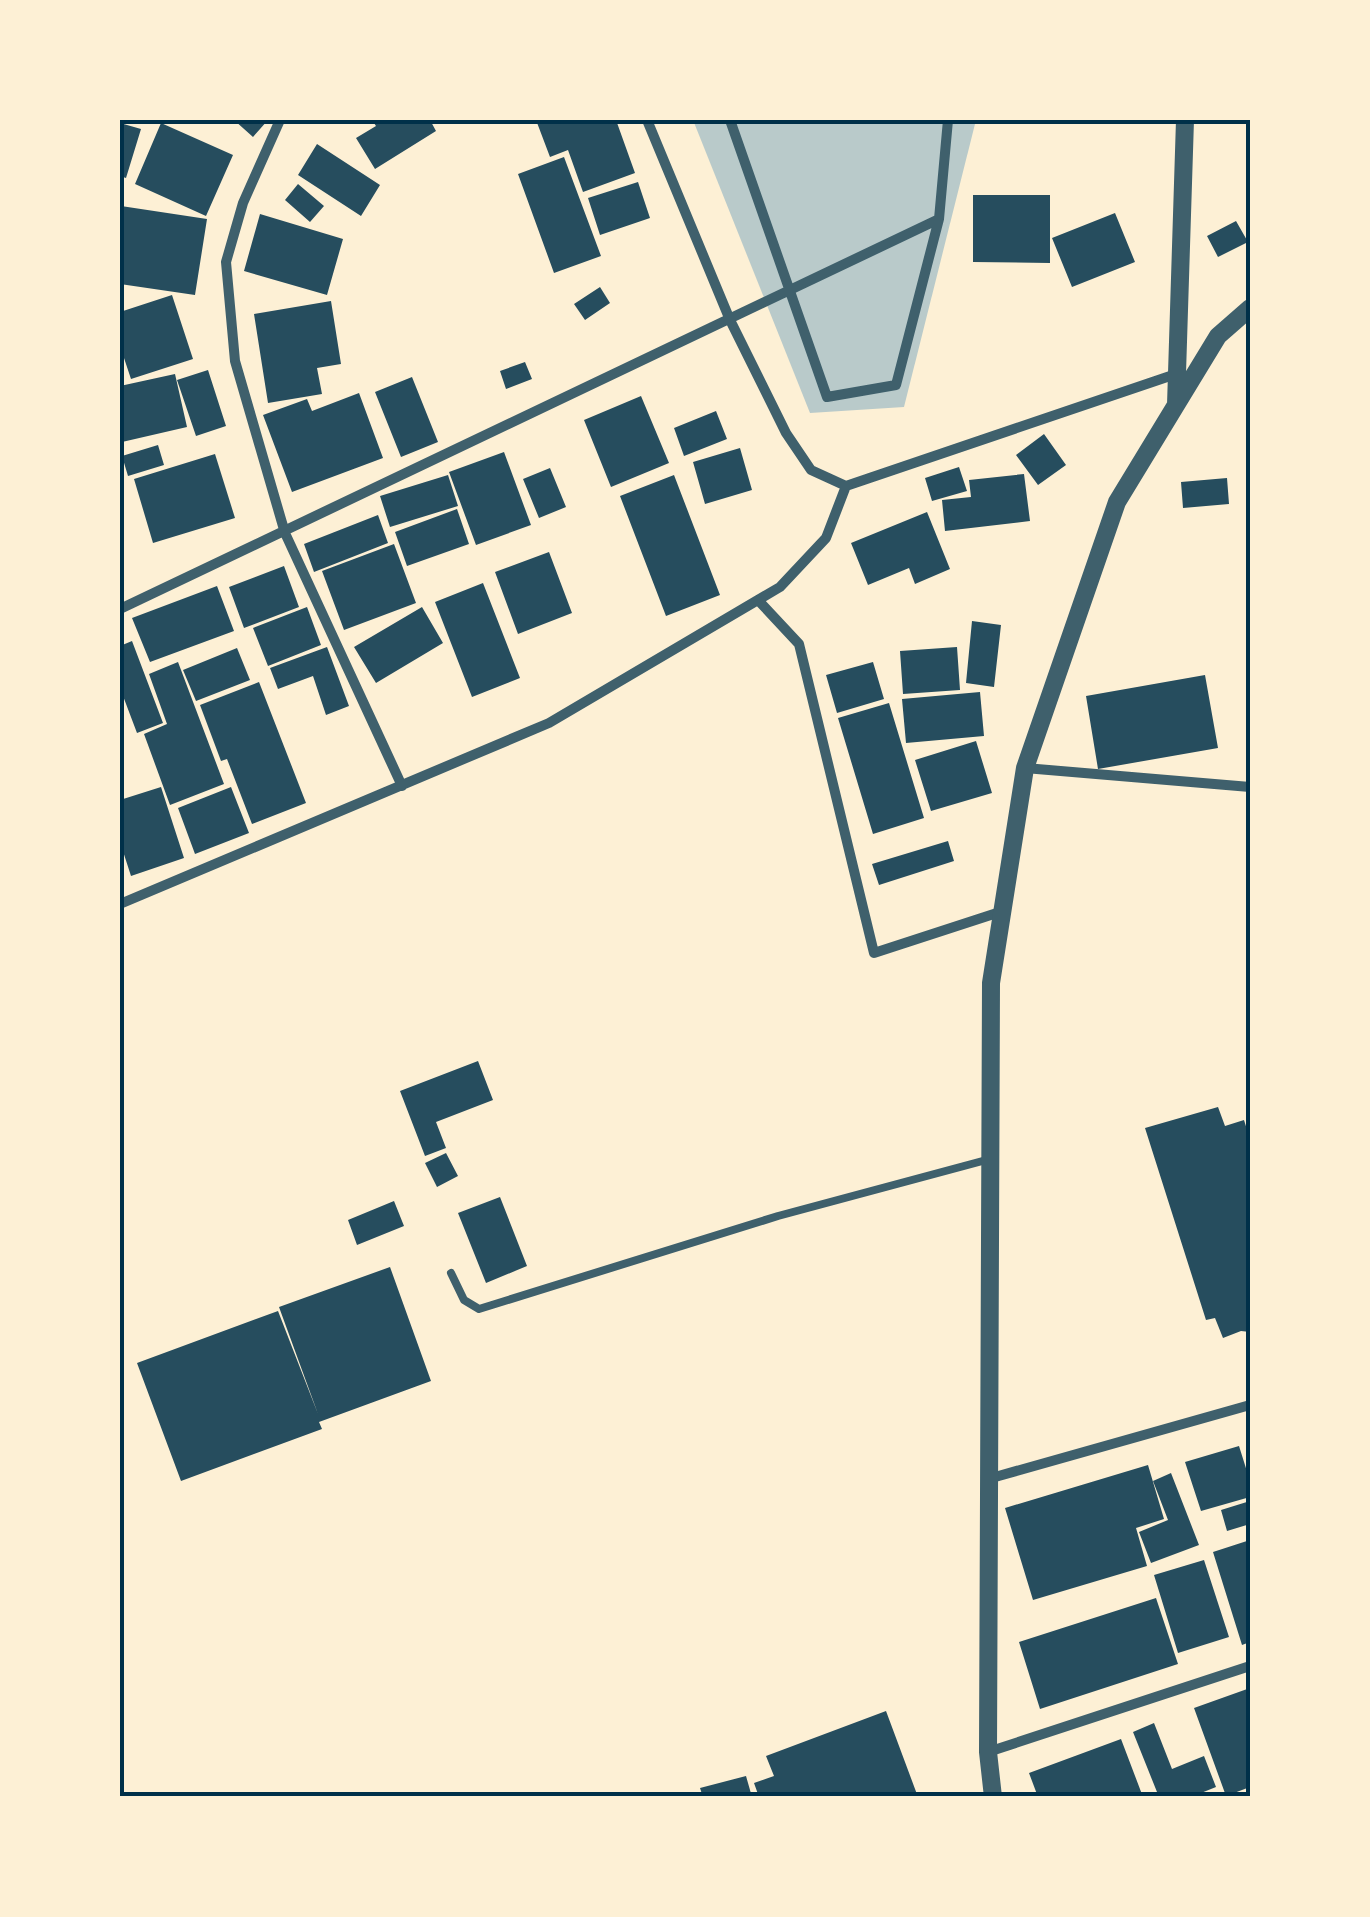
<svg xmlns="http://www.w3.org/2000/svg" width="1370" height="1917" font-family="'Noto Sans',sans-serif">
<rect width="100%" height="100%" fill="#fdf0d5"/>
<path fill="#b9caca" d="M693 120H976L904 407 810 413Z"/>
<path fill="#264d5e" d="M234 120H268L253 137Z
M372 120H430L436 131 375 169 356 138 376 126Z
M536 120H616L635 173 583 192 568 150 550 157Z
M120 123 141 129 126 178 120 176Z
M161 123 233 155 206 216 135 184Z
M317 144 380 185 361 216 298 175Z
M564 157 601 256 554 273 518 174Z
M638 182 650 218 600 235 588 198Z
M298 184 324 206 310 222 285 200Z
M973 195H1050V263L973 262Z
M121 206 207 219 195 295 120 284Z
M1115 213 1135 262 1072 287 1052 238Z
M260 214 343 239 327 295 244 271Z
M1236 221 1248 242 1218 257 1207 236Z
M600 287 610 303 585 320 574 304Z
M172 295 193 359 131 379 120 346V312Z
M331 301 341 364 317 368 322 394 268 403 254 314Z
M525 362 532 379 506 389 500 371Z
M208 370 226 426 196 436 177 380Z
M175 374 187 427 122 442 120 386Z
M412 377 438 442 401 457 375 392Z
M359 393 383 458 292 492 263 415 307 399 312 411Z
M641 396 669 463 611 487 584 420Z
M716 411 727 439 684 456 674 428Z
M1044 434 1066 465 1038 485 1016 455Z
M158 445 164 465 128 476 122 456Z
M740 448 752 490 705 504 693 462Z
M504 452 531 525 476 545 449 472Z
M215 454 235 518 153 543 134 479Z
M959 467 967 491 932 501 925 478Z
M550 468 566 507 539 518 523 479Z
M1024 474 1030 521 945 531 942 500 971 497 969 480Z
M448 475 458 506 390 527 380 496Z
M674 475 720 595 666 616 620 496Z
M1227 478 1229 504 1183 508 1181 482Z
M457 509 469 544 407 566 395 532Z
M927 512 950 569 915 584 909 568 868 585 851 543Z
M378 515 388 543 314 572 304 544Z
M394 544 416 603 344 630 322 571Z
M549 552 572 613 518 634 495 572Z
M284 566 299 607 244 628 229 587Z
M483 583 520 678 472 697 435 602Z
M217 586 234 631 150 662 132 618Z
M307 607 321 645 268 666 253 628Z
M422 607 443 643 376 683 354 647Z
M972 621 1001 625 994 687 966 683Z
M132 641 163 723 137 733 120 688V646Z
M327 647 349 706 326 715 313 676 278 689 270 668Z
M957 647 960 690 903 694 900 651Z
M237 648 250 680 196 701 183 670Z
M178 662 224 784 170 805 144 734 167 724 149 674Z
M873 662 884 699 837 713 826 675Z
M1205 675 1218 748 1098 769 1086 696Z
M259 682 306 803 252 824 227 759 221 761 200 705Z
M980 692 984 736 906 743 902 699Z
M889 703 924 818 873 834 838 718Z
M976 741 992 793 931 811 915 760Z
M161 787 184 858 131 876 120 842V800Z
M231 787 249 833 195 854 178 808Z
M948 841 954 861 879 885 872 864Z
M478 1061 493 1100 436 1122 446 1148 425 1156 400 1091Z
M1218 1107 1225 1126 1244 1120 1250 1139V1332L1241 1331 1223 1338 1215 1318 1206 1320 1145 1128Z
M446 1153 458 1176 437 1187 425 1163Z
M500 1197 527 1266 486 1283 458 1213Z
M394 1201 404 1226 357 1245 348 1220Z
M390 1267 431 1381 319 1422 322 1429 181 1481 137 1363 278 1311 318 1414 279 1307Z
M1239 1446 1250 1481V1497L1201 1511 1185 1462Z
M1148 1465 1164 1519 1136 1528 1147 1566 1033 1600 1005 1508Z
M1171 1473 1199 1545 1151 1563 1139 1532 1168 1520 1153 1481Z
M1250 1501V1524L1227 1531 1221 1510Z
M1250 1540V1642L1242 1645 1213 1552Z
M1204 1560 1229 1637 1178 1653 1154 1575Z
M1156 1598 1178 1664 1040 1709 1019 1642Z
M1250 1688V1787L1226 1796 1194 1708Z
M886 1711 918 1797H780L779 1792 759 1797 754 1783 774 1776 766 1756Z
M1154 1723 1172 1769 1204 1756 1216 1787 1191 1797H1159L1133 1732Z
M1121 1739 1143 1797H1038L1029 1773Z
M746 1776 752 1797H703L700 1788Z"/>
<g fill="none" stroke-linecap="round" stroke-linejoin="round">
<path stroke="#3f606c" stroke-width="8" d="M451 1273 464 1300 479 1309 778 1216 990 1159"/>
<path stroke="#3f606c" stroke-width="10" d="M280 120 243 203 226 262 235 361 285 533 402 786
M647 120 730 320 786 433 811 470 846 486 1176 374
M730 120 827 397 896 385 939 219 948 120
M758 600 799 644 874 953 1003 911
M120 609 939 219
M1025 768 1250 787
M120 904 549 723 780 587 826 538 846 486
M988 1479 1250 1405
M988 1752 1250 1666"/>
<path stroke="#3f606c" stroke-width="18" d="M1176 405 1185 120
M993 1797 988 1752 991 983 1025 768 1117 502 1218 336 1250 308"/>
</g>
<rect width="1370" height="1917" fill="none" stroke="#fdf0d5" stroke-width="245"/>
<rect x="122" y="122" width="1126" height="1672" fill="none" stroke="#003049" stroke-width="4"/>
</svg>
